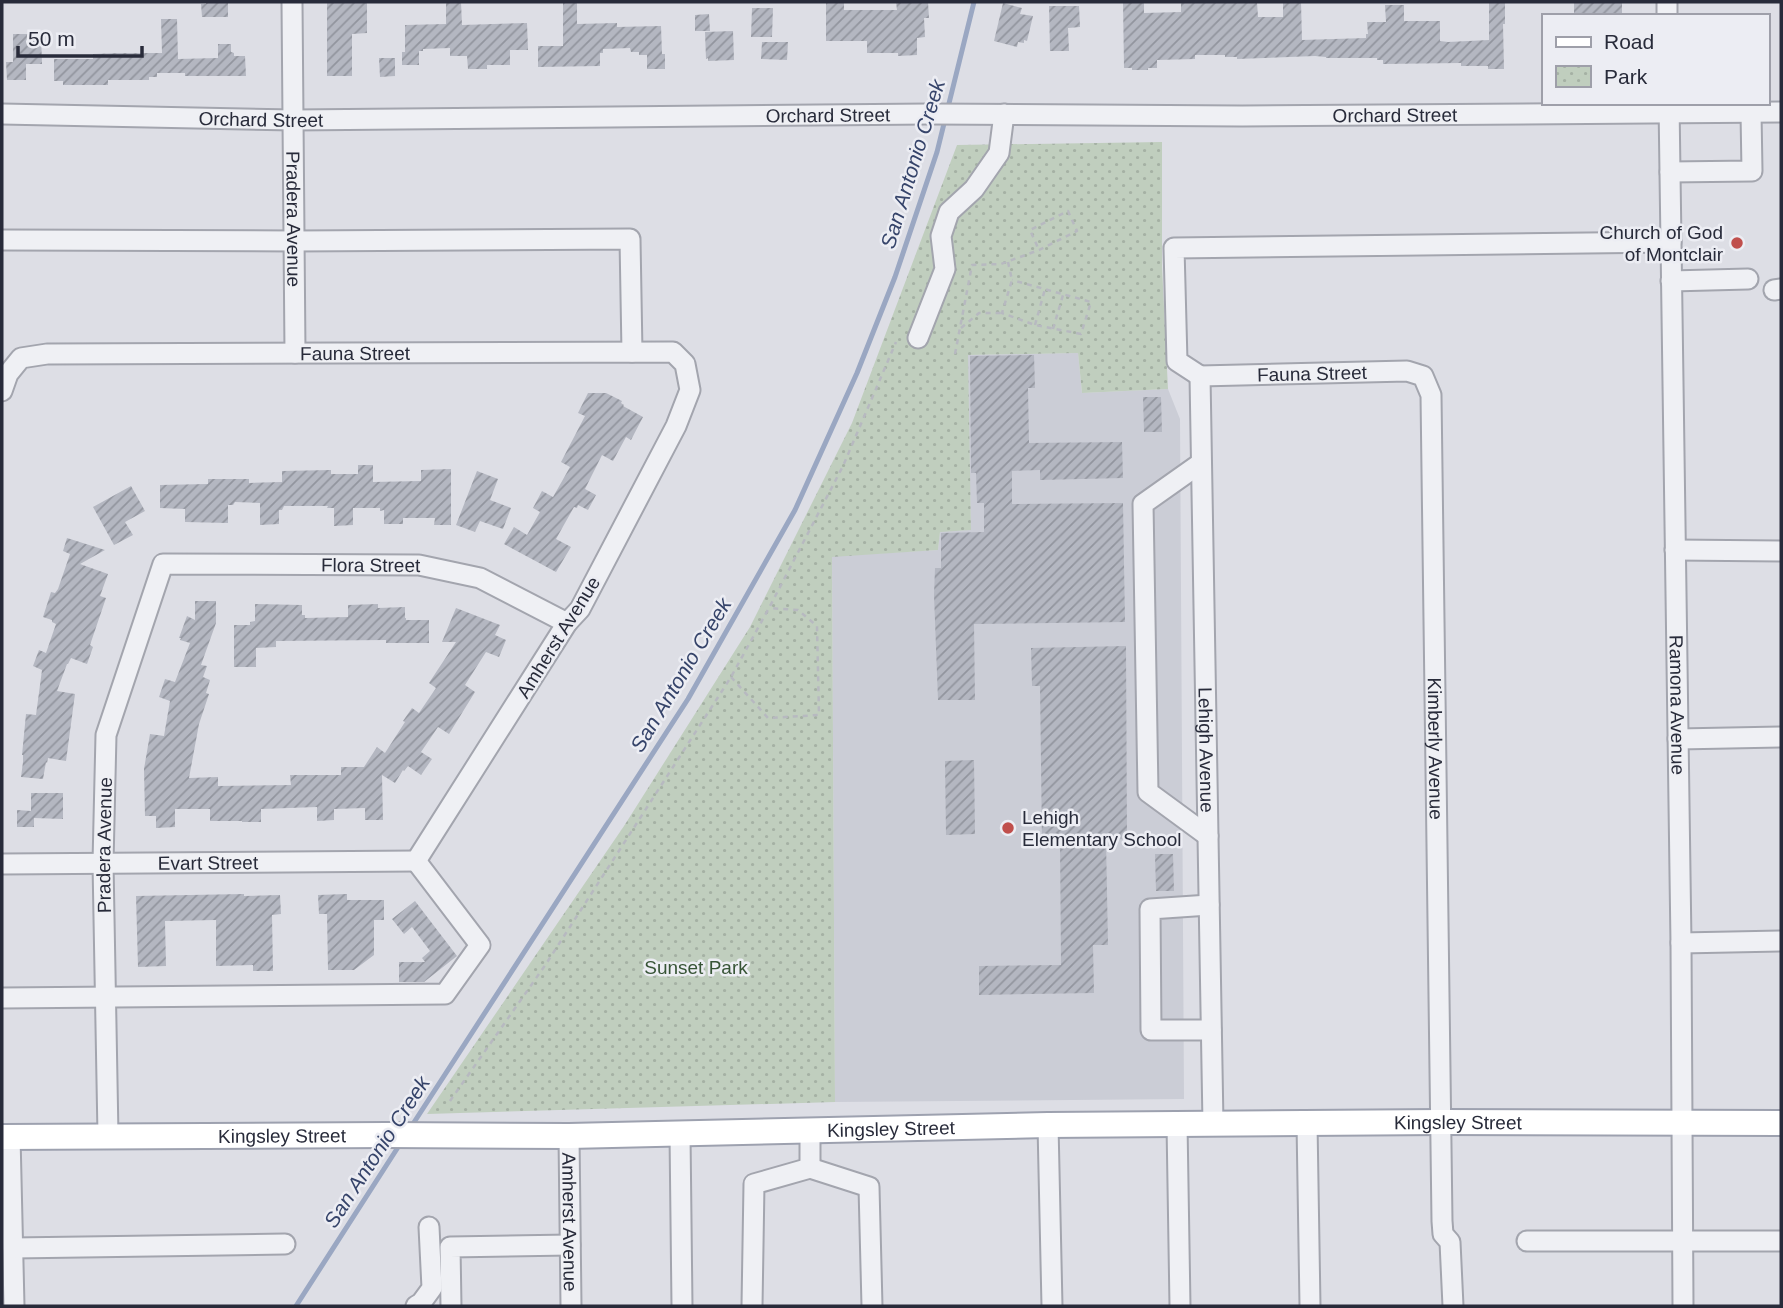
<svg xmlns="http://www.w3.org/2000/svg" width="1783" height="1308" font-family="Arial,sans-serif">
<defs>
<pattern id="park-dots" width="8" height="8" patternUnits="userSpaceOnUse" patternTransform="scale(1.75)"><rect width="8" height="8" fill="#c0cebe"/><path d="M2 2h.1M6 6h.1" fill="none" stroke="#a5b1a4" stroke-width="1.8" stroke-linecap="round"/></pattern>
<pattern id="building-hatch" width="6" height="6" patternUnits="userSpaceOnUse" patternTransform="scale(1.75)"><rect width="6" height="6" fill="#b4b7c1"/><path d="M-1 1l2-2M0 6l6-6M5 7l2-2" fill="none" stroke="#92959e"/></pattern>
</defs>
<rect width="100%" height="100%" fill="#dddee5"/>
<path fill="#cbcdd6" d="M1078 353 1082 393 1168 389 1180 419 1184 1099 835 1102 832 556 938 550 940 531 971 530 967 355Z"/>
<path fill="url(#park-dots)" d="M1162 142V266L1168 389 1082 393 1078 353 968 355 971 530 940 532 938 550 832 557 835 1102 427 1114 624 826 750 627 852 423 957 145Z"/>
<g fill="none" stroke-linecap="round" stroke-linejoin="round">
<path stroke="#9aa7c2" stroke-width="5" d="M411 1127 688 699 795 510 857 373 895 277 937 152 974 2
M296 1306 402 1141"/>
</g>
<path fill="url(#building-hatch)" d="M206 2H228V17H202L201 4H206Z
M327 2H367V33L352 34V76H327Z
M446 2H461L462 25 527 23 528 50H510V65H487V69H468L467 56H450V48L423 49V51H419V65H402V52H405V25L446 24Z
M577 2V24L617 23V27L661 26 662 54H665V69H647V55H639V52H631L630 48 603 49V53H600V66L538 67V46H563V3Z
M826 2H844V10H897L896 2H928L929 18H924L925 37 917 38V55L898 56V53H867V41H826Z
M1123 2H1144V13L1181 12V2H1257L1258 17H1283V2H1301L1302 40 1366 38V34H1368L1367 22H1386L1385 5H1404V21H1440V41L1448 42 1489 40V2H1505V24H1503L1504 69H1488V66H1461V63L1383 64V60H1377V58H1326V57L1315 56 1237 59V57H1225V55H1195V59L1157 60V68H1148V70H1132V68H1124Z
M1582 2H1622V16H1574V3Z
M1003 3 1022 8 1020 14 1033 16 1027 41 1024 40V43L1018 42 1017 47 994 41Z
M1049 6H1079L1080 27 1068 28 1069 51H1050Z
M752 8H773L772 37H751Z
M709 14 710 31H695V15Z
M161 19H177L178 59 218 58V44H231V52L234 53V56H245L246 76H185V73H157V77H149V80H108V85H63V81H54V59H93V54L117 53H162Z
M733 31 734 60 708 61V58L706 59 705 32Z
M13 34H41L42 64H26V80H7L6 62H13Z
M762 42H788L787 60 761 59Z
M379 58H395V76L380 77Z
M1034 355 1035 388H1028L1029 443 1122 442 1123 478 1040 480V470L1012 471V504L1123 503 1125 622 974 624 975 700H938L934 595 935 568H941V533L984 532V503H977L976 473H971L970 356Z
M588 393H606L622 401 621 403 624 405 623 406 643 417 631 440 626 437 613 461 602 455 585 489 596 495 588 510 578 505 577 508 574 507 556 539 571 547 556 572 504 544 514 527 527 535 540 512 533 508 542 491 553 497 570 467 561 462 585 416 578 413Z
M1143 397H1161L1162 432H1144Z
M358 465H373V482L421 481V470L451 469V525H434L435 518H403V524H384V510L380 511V508H353V525L334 526V508H327L328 506H284L282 510H279V524L260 525V503L235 502 233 505H228V523L185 522V509L160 508V485L208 484V479H249V483L282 482V471L331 470V474H358Z
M477 471 498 479 490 500 511 508 503 529 480 521 475 532 456 525Z
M131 486 145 511 125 522 133 535 114 545 93 507Z
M67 538 105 550 80 564 108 574 100 596 106 598 90 645 93 647 87 664 71 658 68 664H67L57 691 75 694 66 761 48 758 47 763 46 762 43 779 21 777 23 762V755H22L26 714 36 715 42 670 33 666 39 650 46 653 56 624 52 622V620L43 617 51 592 55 593 58 589 70 554 63 551Z
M195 601H216V623L201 665 207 666 203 677 210 680 206 693 209 694 199 724 189 778 218 777V786L291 785 290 775H341V767H364L377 747 385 753 405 722 403 721 412 708 419 713 436 688 429 683 456 642H442L456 608 500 625 495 635 506 640 499 657 486 652 465 685 475 692 449 734 438 727 421 752 432 759 421 775 408 766 404 771 403 770 395 783 382 775 383 820H365V808L334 809V820L317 821V807L261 809V822H242V821H210V809H175V827L156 828V816H145L144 769 150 734 164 736 170 701 159 697 165 679 175 682 190 643 180 640 181 638H179L187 616 195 620Z
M255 604 302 605V615H305V618L348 617V605L378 604V608L405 607V618H406V620H429V643H386V640L276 641V647L256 648V667H234V625H250V622L255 621Z
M1126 646 1127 839 1106 840 1108 945H1093L1094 993 979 995V966L1061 965 1060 841H1042L1040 686H1032L1031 648Z
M974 760 975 834 946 835 945 761Z
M31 793H63V819L34 818V827H17V810L31 811Z
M1155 854H1173L1174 891H1156Z
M244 894V896L280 895 281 914 272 915 273 971H253V965L216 966V920L165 921 166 966 138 967 136 896Z
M347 894V900H384V920H374V955L354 970H328L327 914H319L318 895Z
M415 901 457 956 424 982H399V962H425L422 958 430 951 412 927 404 934 392 919Z"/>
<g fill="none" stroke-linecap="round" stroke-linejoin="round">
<g stroke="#a3a5ae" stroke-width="23">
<g id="minor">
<path id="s1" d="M292 2 295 353"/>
<path d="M1667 2V16"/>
<path id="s2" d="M1669 103 1681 943 1683 1306"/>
<path id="s3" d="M2 114 293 120 929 114 1242 116 1781 112"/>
<path d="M1670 172 1752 171 1751 113"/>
<path d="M2 240 294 241 630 239 632 352"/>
<path d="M1671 281 1748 279"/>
<path d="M1774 290 1781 289"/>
<path d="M918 338 945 269 941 236 949 212 974 189 999 153 1004 114"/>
<path id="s4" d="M1200 376 1407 371 1423 376 1431 395 1442 1221 1443 1234 1450 1242 1453 1306"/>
<path id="s5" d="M1200 376 1213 1124"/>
<path d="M1200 376 1177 361 1174 248 1671 242"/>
<path id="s6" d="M2 391 8 374 21 358 47 354 673 352 685 364 690 390 676 426 580 609 567 623 416 861"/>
<path d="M1201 463 1143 504 1148 792 1208 836"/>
<path d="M1675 550 1781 551"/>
<path d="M1678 739 1781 737"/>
<path id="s7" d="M2 864 416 861"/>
<path d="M1209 905 1150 909 1151 1030H1211"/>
<path d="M1681 943 1781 941"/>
<path d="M2 998 445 994 480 945 416 861"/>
<path d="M1307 1123 1310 1306"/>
<path d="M1177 1124 1180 1306"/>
<path d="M1048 1125 1052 1306"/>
<path d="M680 1134 682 1306"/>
<path id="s8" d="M108 1135 103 863 106 735 163 564 419 565 480 578 567 623"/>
<path d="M10 1136 14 1306"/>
<path id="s9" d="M569 1136 571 1306"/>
<path d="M810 1168 869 1187 872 1306"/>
<path d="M1527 1241H1781"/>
<path d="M13 1248 285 1244"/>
<path d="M416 1306 421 1303 432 1288 429 1227"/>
<path d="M451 1306 450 1247 570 1245"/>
<path d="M752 1306 754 1184 810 1168V1131"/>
</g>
</g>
<g stroke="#9da1af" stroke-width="28">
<g id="major">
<path id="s10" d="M2 1137 387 1135 569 1136 1048 1125 1441 1122 1781 1123"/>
</g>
</g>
<path stroke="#b7b9c0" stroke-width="2.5" stroke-dasharray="5 5" stroke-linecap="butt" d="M1008 262 1012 280 1002 313 1035 325 1081 334 1091 302 1012 280
M1035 325 1045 289
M961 328 979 313H1002
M1053 329 1063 295
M955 354 972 265 1001 264 1039 250 1077 231 1068 211 1030 230 1039 250
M731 677 768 718 819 715 817 626 798 610 769 608
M450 1101 546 964 731 677 769 608 843 466 896 342"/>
<use href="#minor" stroke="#eff0f4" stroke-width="19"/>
<use href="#major" stroke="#fff" stroke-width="24"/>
</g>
<g fill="#c04f4c" stroke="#ecedf3" stroke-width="2.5">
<circle cx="1737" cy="243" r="7"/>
<circle cx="1008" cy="828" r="7"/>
</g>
<g text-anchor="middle" stroke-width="5" stroke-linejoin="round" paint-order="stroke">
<g font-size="19" fill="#282b3a" stroke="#ecedf3">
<text dy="7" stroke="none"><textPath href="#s3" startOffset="826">Orchard Street</textPath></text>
<text dy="7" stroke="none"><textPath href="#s3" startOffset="1393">Orchard Street</textPath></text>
<text dy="7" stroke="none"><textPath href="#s3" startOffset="259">Orchard Street</textPath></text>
<text dy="7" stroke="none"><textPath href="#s1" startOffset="217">Pradera Avenue</textPath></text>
<text dy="7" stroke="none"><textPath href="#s6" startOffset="373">Fauna Street</textPath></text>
<text dy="7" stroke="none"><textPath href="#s4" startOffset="112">Fauna Street</textPath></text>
<text dy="7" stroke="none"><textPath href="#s8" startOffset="788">Flora Street</textPath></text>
<text transform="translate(558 637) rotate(-58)" y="7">Amherst Avenue</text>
<text dy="7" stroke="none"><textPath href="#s2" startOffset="602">Ramona Avenue</textPath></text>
<text dy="7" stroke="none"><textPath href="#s4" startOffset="598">Kimberly Avenue</textPath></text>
<text dy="7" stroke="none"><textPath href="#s5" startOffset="374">Lehigh Avenue</textPath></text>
<text dy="7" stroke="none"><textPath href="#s8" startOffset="290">Pradera Avenue</textPath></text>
<text dy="7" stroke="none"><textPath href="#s7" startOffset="206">Evart Street</textPath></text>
<text dy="7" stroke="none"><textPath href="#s10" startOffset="1456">Kingsley Street</textPath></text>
<text dy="7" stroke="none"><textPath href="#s10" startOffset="889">Kingsley Street</textPath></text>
<text dy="7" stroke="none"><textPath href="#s10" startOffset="280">Kingsley Street</textPath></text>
<text dy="7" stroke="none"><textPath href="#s9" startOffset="86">Amherst Avenue</textPath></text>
</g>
<g font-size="19" fill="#282b3a" stroke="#ecedf3" text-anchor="end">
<text x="1723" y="239">Church of God<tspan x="1723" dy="22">of Montclair</tspan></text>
<text x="1022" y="824" text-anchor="start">Lehigh<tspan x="1022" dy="22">Elementary School</tspan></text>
</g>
<g font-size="19" fill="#375436" stroke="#ecedf3">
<text x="696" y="974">Sunset Park</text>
</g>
<g font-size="21" font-style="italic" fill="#36446a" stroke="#ecedf3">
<text transform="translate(913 164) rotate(-73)" y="7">San Antonio Creek</text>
<text transform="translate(681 675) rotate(-59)" y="7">San Antonio Creek</text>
<text transform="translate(377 1152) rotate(-57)" y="7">San Antonio Creek</text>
</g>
</g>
<rect width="1783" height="1308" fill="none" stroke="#282b3a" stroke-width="7"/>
<rect x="1542" y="14" width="228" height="91" fill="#ecedf3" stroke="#9e9fa9" stroke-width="2"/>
<rect x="1556" y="37" width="35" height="10" fill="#ffffff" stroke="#9e9fa9" stroke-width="2"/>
<text x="1604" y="49" font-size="21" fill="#282b3a">Road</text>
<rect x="1556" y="66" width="35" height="21" fill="url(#park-dots)" stroke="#9e9fa9" stroke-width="2"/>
<text x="1604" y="84" font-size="21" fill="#282b3a">Park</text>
<path d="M18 46v10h124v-10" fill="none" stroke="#282b3a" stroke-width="3.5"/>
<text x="28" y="46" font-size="21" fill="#282b3a" stroke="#ecedf3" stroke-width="5" paint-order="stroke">50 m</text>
</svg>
